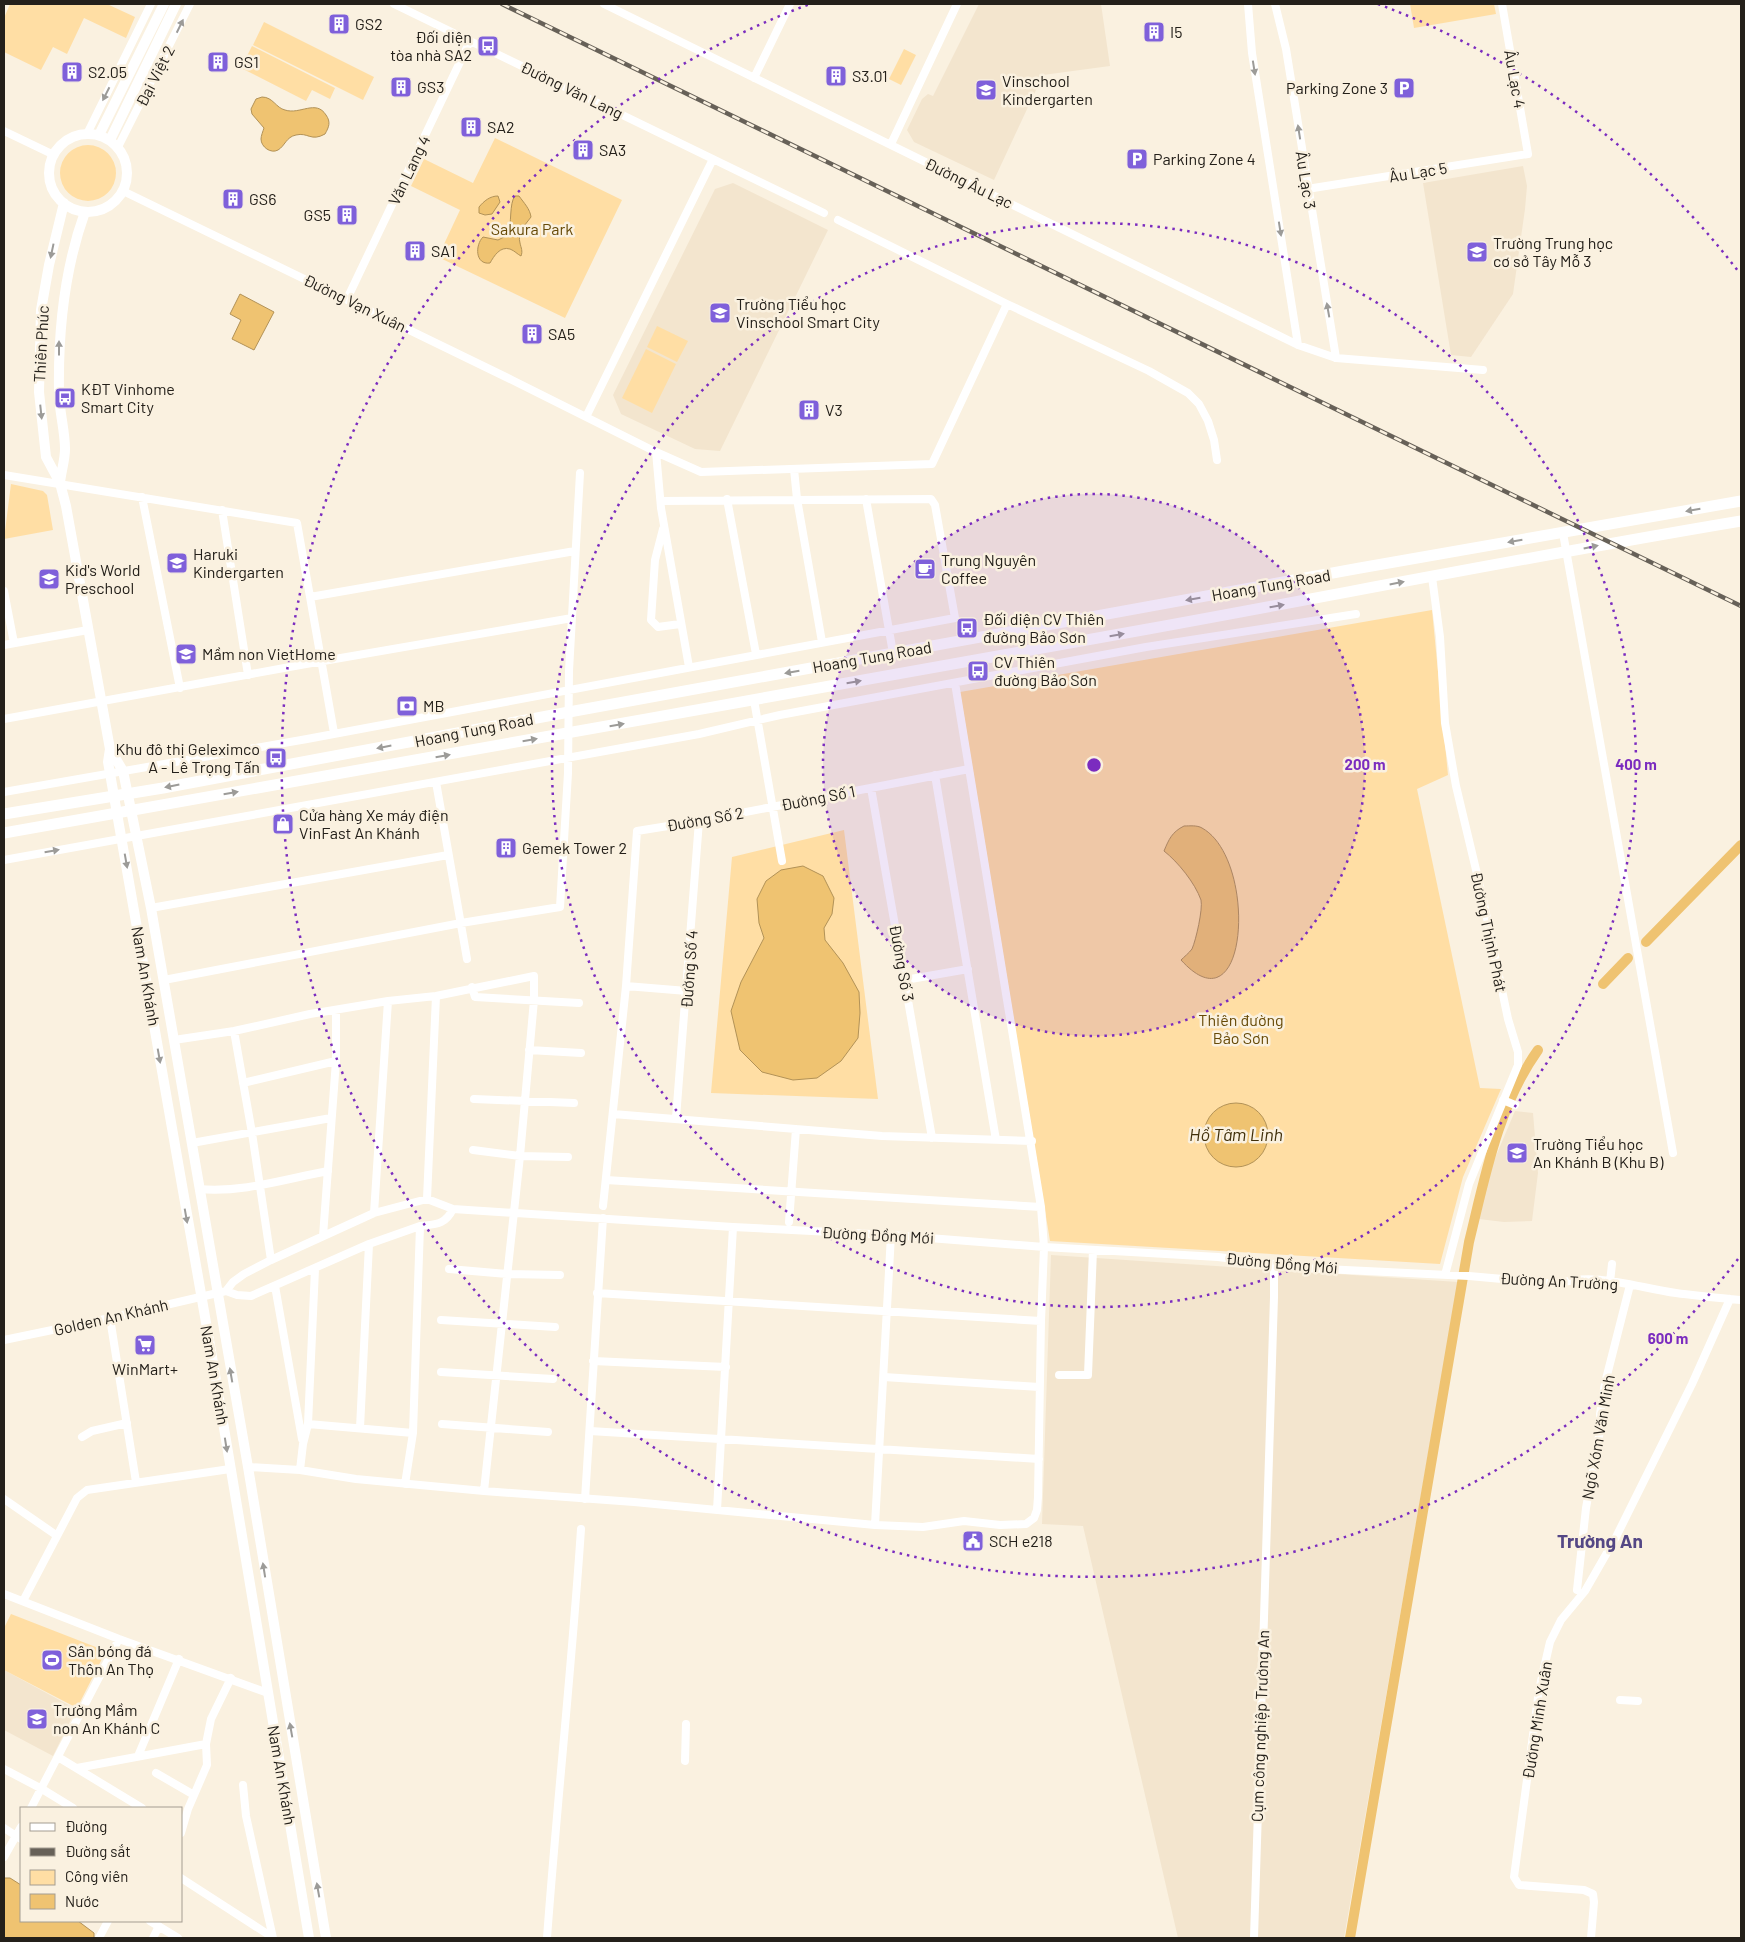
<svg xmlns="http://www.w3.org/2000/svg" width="1745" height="1942" font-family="Barlow,sans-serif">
<rect width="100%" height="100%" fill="#faf1e0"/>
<path fill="#f3e5ce" d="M979 4H1101L1110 66 1043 75 994 180 914 142 907 130 922 99 928 94 933 96Z
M1523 166 1527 186 1525 209 1513 294 1471 357 1451 355 1423 183Z
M733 183 828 230 720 451 695 449 621 414 613 395 715 189Z
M1515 1111 1533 1113 1538 1173 1532 1221 1504 1222 1479 1219 1490 1170Z
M1051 1255 1458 1282 1344 1938H1178L1083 1526 1042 1524Z
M4 1670 76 1709 53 1756 4 1730Z"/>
<path fill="#ffdea4" d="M10 4H107L135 17 126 38 84 18 67 54 53 47 41 70 4 52V18Z
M1410 4H1494L1496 14 1414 28Z
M264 22 374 77 363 100 253 45Z
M252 46 335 88 330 99 312 90 306 101 241 68Z
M904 49 916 55 901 85 889 79Z
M495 138 622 200 565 318 438 257 460 210 411 186 424 159 473 183Z
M60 173a28 28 0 1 1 56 0a28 28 0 1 1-56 0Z
M657 326 688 341 677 362 647 347Z
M646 349 676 364 652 413 622 398Z
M11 484 43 491 47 495 53 530 4 539Z
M1432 610 1448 775 1417 789 1480 1088 1501 1089 1463 1177 1440 1264 1050 1241 960 692Z
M844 830 878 1099 711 1093 732 857Z
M11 1614 106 1651 77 1708 4 1670V1628Z"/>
<path fill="#efc371" stroke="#b29257" d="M262 97C273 97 276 108 285 110 300 115 316 99 326 115 331 122 329 127 325 134 311 142 308 132 296 135 286 137 285 146 278 150 271 154 261 147 261 139 261 136 263 131 264 128L252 114 251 109 256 99Z
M498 196 500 202 492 214 485 215 479 213V207C484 201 490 196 498 196Z
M515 196H519C524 203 530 209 531 217 525 225 517 233 520 243 521 248 523 251 521 256 517 254 515 251 510 249 500 246 494 256 490 263 475 265 475 245 483 237L498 240 508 235C512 224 509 203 515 196Z
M240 294 274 312 254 350 232 339 241 320 230 314Z
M1184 826C1190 826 1197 825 1202 828 1258 859 1249 1035 1181 960 1184 957 1189 953 1192 949 1196 940 1203 909 1201 900 1195 883 1178 862 1164 851 1169 839 1172 832 1184 826Z
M803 866 823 876 834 898 832 914 824 928 825 940 843 963 859 992 860 1013 858 1038 841 1061 817 1078 793 1080 762 1072 740 1050 731 1011 741 982 764 938 759 923 757 899 766 881 781 870Z
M1204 1135a32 32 0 1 1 64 0a32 32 0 1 1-64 0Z
M4 1878H10L21 1885V1921H78L94 1933V1938H4Z"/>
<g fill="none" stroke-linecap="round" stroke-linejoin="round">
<path stroke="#efc371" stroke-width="10" d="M1646 942 1741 845
M1603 984 1628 958
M1350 1938 1469 1242C1485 1177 1498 1106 1538 1050"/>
<path stroke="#fff" stroke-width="8" d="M394 4 824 213
M604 4 1298 345 1336 358 1483 370
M1248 4 1252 53 1298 345
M1275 4 1286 49 1336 358
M754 78 790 4
M4 131 54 155
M87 134 151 4
M891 144 957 4
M118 147 190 4
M1307 189 1528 154 1502 4
M123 191 512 380 656 452 701 472 932 464 1007 304
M838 220 1007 304 1149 371 1188 393 1199 404 1208 421 1214 440 1217 460
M347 299 470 41
M586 417 713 159
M656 452 661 508 689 667
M794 469 797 499 822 642
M4 475 297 523 334 733
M142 497 180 688
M727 499 756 654
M866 499 893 653
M222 510 248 675
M663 529 655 560 651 620 658 627 680 624
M1563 533 1673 1153
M1432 577 1440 637 1445 723 1456 786 1483 899 1508 1019 1518 1052V1065L1469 1184 1445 1275
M4 591 14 643
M310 597 575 551
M4 645 88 630
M754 700 782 861
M4 719 306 664 572 618
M935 775 996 1140
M436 782 467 959
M871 788 932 1138
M4 792 307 739 955 618 935 505 931 499 661 501
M4 860 699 734 780 715 1146 647 1356 614
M151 908 448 855
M164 980 461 923 560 907 568 773 569 671 580 473
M905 980 968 969
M626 986 687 991
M472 987 475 997 579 1003
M234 1031 252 1133 271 1260
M174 1040 234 1031 310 1014 388 1001 436 996 534 976V1000L520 1156 484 1491
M529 1050 581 1053
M243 1083 336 1061
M474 1099 574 1103
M1503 1100 1515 1105
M613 1114 882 1136 1032 1141
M676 1118 699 821
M192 1143 331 1118
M473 1150 520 1156 568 1157
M606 1180 1041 1207
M199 1189C242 1193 285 1179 328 1171
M427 1199 436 996
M603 1206 626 986 637 831 699 821 969 769
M374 1213 388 1001
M789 1222 796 1129
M323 1236 336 1061V1011
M449 1269 507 1274 560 1275
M1610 1282 1612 1264
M275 1286 302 1439
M226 1291 237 1295 251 1296 369 1244 420 1226
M597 1293 1041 1321
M110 1318 136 1482
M441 1320 555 1327
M4 1340 110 1318 226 1291 233 1282 244 1274 271 1260 374 1213 427 1199 453 1209 733 1227 891 1235 1044 1247 1218 1257 1304 1268 1469 1276 1558 1284C1594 1271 1638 1288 1676 1293 1697 1296 1720 1298 1741 1300
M593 1361 726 1367
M441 1372 553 1379
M1059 1375H1088L1093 1250
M884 1377 1039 1387
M308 1424 413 1433
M442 1424 548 1432
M360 1428 369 1244
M590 1431 1039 1459
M82 1437 92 1431 127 1423
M248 1467 300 1470 356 1479 484 1491 634 1502 875 1525 923 1527 964 1521 1000 1525 1026 1524 1034 1518 1037 1510 1038 1497 1041 1321 1044 1247 1041 1207 955 683
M300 1470 303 1444 308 1424 315 1269
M405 1484 413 1433 420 1226C436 1224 445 1225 453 1209
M4 1499 56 1535
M585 1499 603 1218
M717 1510 733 1227
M875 1525 891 1235
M1577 1590 1586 1508 1601 1425 1600 1414 1605 1383 1630 1285
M4 1594 119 1639 268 1693
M23 1601 77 1498 87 1490 230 1469
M1620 1700 1638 1701
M138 1756 179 1659
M58 1757 142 1808
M685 1761 686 1724
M77 1768 206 1744
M4 1769 42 1789 73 1808
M156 1773 194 1795
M243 1785 246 1816 273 1938
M31 1808 119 1639
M4 1828 21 1839
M181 1833 188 1809 207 1765 206 1744 211 1719 231 1678
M4 1857 21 1827
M181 1878 272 1937
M150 1921 178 1938
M99 1938 108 1921
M153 1938 159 1926
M547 1938C557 1802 572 1665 581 1529
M1254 1938 1274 1297V1265
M1591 1938 1594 1902 1593 1894 1584 1890 1519 1885 1514 1877 1539 1690 1550 1642 1561 1620 1585 1591 1616 1537 1692 1384 1730 1299"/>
<path stroke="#fff" stroke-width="10" d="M49 173a39 39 0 1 1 78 0a39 39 0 1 1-78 0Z
M99 135 164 4
M110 140 176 4
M64 203 49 265 41 310 39 392 46 457 60 483 66 506 110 749 108 762 215 1374 309 1938
M60 483C61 472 65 460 65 449 65 430 59 411 59 392 58 331 64 270 85 212
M110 749 123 771 151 908 248 1467 326 1938"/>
<path stroke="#fff" stroke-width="11" d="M4 814 163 788 569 712 1360 568 1741 501
M4 833C385 765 767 698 1148 629 1346 593 1543 554 1741 521"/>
<g stroke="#676158" stroke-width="4.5">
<path id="rail" d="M502 4 1741 606"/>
</g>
<use href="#rail" stroke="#faf1e0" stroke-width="2.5" stroke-dasharray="8" stroke-linecap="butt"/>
</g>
<defs><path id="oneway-solid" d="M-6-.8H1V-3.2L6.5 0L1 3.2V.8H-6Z" transform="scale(1.25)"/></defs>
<g fill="#9c9b98">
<use href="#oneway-solid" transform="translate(180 26) rotate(-64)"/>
<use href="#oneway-solid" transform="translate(1254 68) rotate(81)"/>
<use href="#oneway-solid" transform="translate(106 94) rotate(117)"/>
<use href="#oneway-solid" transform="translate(1299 132) rotate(-99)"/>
<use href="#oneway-solid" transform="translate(1280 229) rotate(81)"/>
<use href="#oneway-solid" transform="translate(52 251) rotate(102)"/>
<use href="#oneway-solid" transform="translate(1328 310) rotate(-100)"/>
<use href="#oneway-solid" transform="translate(59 348) rotate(-90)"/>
<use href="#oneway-solid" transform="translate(41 412) rotate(84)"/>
<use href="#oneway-solid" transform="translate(1693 510) rotate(170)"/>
<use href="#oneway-solid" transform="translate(1515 541) rotate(170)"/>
<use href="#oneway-solid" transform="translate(1591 547) rotate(-12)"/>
<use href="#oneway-solid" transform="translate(1397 583) rotate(-11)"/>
<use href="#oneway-solid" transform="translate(1193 599) rotate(170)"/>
<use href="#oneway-solid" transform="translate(1277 606) rotate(-10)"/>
<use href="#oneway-solid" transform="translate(1117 635) rotate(-10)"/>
<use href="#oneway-solid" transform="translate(792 672) rotate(170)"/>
<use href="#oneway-solid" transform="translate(854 682) rotate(-10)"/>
<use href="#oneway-solid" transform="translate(617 725) rotate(-10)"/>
<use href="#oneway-solid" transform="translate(530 740) rotate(-10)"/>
<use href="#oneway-solid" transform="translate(384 747) rotate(169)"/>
<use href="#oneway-solid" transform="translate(443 756) rotate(-10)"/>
<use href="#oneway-solid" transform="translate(172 786) rotate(169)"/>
<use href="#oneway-solid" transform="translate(231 793) rotate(-10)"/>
<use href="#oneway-solid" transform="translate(52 851) rotate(-10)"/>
<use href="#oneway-solid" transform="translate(126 861) rotate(80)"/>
<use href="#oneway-solid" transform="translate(159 1056) rotate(80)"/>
<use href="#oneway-solid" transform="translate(186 1216) rotate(80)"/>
<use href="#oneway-solid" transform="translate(231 1375) rotate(-100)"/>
<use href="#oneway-solid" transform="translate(226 1445) rotate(81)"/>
<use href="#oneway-solid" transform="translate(264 1570) rotate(-99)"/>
<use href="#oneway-solid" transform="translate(291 1730) rotate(-100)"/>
<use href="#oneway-solid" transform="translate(318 1890) rotate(-100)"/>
</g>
<circle cx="1094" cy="765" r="271" fill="#7b2cbf" fill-opacity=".12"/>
<g fill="none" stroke="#7b2cbf" stroke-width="2.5" stroke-dasharray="2.5 5">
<circle cx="1094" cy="765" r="271"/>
<circle cx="1094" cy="765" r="542"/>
<path d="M1738 1259A812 812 0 1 1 810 4M1378 4A812 812 0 0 1 1738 271"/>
</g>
<defs>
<g id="building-square" transform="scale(1.125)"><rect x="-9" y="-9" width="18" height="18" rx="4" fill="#7f60da" stroke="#faf1e0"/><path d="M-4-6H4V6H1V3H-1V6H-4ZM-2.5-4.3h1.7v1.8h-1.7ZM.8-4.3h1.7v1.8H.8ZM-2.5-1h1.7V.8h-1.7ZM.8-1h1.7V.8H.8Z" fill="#fff"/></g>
<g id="bus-square" transform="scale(1.125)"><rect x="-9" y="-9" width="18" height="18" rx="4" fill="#7f60da" stroke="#faf1e0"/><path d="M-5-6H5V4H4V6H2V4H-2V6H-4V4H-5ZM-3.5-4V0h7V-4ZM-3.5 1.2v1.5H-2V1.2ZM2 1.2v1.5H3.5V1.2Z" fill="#fff"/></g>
<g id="parking-square" transform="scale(1.125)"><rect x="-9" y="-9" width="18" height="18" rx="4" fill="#7f60da" stroke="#faf1e0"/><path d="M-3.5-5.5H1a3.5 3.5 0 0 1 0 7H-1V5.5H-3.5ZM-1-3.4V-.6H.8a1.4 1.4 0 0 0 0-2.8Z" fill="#fff"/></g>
<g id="school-square" transform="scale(1.125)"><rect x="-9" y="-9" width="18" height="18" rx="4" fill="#7f60da" stroke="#faf1e0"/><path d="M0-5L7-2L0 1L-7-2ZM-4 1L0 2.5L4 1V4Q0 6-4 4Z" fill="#fff"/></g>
<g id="cafe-square" transform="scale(1.125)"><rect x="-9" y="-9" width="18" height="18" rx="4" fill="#7f60da" stroke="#faf1e0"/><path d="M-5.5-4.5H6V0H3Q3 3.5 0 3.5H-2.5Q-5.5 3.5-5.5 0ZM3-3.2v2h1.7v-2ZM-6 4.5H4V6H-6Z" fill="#fff"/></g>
<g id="bank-square" transform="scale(1.125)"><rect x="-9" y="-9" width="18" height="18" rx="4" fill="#7f60da" stroke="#faf1e0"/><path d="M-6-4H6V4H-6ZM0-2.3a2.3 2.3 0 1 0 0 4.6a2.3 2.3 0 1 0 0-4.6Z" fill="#fff"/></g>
<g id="shop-square" transform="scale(1.125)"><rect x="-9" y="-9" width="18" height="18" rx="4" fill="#7f60da" stroke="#faf1e0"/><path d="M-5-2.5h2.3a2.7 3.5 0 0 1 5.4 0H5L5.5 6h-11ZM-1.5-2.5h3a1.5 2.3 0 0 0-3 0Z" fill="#fff"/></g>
<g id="supermarket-square" transform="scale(1.125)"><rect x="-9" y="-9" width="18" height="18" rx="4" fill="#7f60da" stroke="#faf1e0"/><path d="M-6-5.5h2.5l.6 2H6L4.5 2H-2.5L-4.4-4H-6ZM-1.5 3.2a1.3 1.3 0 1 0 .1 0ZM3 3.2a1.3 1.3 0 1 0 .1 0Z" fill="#fff"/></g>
<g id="civic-square" transform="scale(1.125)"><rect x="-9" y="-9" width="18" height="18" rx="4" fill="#7f60da" stroke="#faf1e0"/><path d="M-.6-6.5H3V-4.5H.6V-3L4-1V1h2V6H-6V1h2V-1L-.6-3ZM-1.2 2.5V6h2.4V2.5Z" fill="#fff"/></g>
<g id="stadium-square" transform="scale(1.125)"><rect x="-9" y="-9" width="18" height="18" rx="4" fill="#7f60da" stroke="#faf1e0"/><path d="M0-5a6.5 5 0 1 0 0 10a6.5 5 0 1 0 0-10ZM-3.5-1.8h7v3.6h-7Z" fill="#fff"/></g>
</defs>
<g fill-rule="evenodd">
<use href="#building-square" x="339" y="24"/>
<use href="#building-square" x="1154" y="32"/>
<use href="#bus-square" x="488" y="46"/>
<use href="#building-square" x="218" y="62"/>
<use href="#building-square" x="72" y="72"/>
<use href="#building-square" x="836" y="76"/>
<use href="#building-square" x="401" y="87"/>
<use href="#parking-square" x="1404" y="88"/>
<use href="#school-square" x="986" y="90"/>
<use href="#building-square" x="471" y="127"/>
<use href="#building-square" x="583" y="150"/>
<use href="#parking-square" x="1137" y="159"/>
<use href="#building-square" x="233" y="199"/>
<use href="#building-square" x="347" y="215"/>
<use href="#building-square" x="415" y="251"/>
<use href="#school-square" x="1477" y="252"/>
<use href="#school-square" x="720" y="313"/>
<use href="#building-square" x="532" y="334"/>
<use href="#bus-square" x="65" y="398"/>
<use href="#building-square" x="809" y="410"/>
<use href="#school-square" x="177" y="563"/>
<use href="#cafe-square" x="925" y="569"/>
<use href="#school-square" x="49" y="579"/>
<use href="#bus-square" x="967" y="628"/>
<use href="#school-square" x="186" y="654"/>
<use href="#bus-square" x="978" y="671"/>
<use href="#bank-square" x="407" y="706"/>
<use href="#bus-square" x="276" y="758"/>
<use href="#shop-square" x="283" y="824"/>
<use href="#building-square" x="506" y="848"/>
<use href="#school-square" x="1517" y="1153"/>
<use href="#supermarket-square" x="145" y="1345"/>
<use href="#civic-square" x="973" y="1541"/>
<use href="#stadium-square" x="52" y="1660"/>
<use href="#school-square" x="37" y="1719"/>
</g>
<g text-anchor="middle" stroke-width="5" stroke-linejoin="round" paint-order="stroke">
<g font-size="16" fill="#24201a" stroke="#faf1e0" text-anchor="start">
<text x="355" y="30">GS2</text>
<text x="1170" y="38">I5</text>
<text x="472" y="43" text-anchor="end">Đối diện<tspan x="472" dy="18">tòa nhà SA2</tspan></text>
<text x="234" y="68">GS1</text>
<text x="88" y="78">S2.05</text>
<text x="852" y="82">S3.01</text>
<text x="1002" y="87">Vinschool<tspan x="1002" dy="18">Kindergarten</tspan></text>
<text x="417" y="93">GS3</text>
<text x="1388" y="94" text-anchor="end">Parking Zone 3</text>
<text x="487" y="133">SA2</text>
<text x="599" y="156">SA3</text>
<text x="1153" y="165">Parking Zone 4</text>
<text x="249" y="205">GS6</text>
<text x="331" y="221" text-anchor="end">GS5</text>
<text x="1493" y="249">Trường Trung học<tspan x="1493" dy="18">cơ sở Tây Mỗ 3</tspan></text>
<text x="431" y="257">SA1</text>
<text x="736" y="310">Trường Tiểu học<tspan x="736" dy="18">Vinschool Smart City</tspan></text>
<text x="548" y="340">SA5</text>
<text x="81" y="395">KĐT Vinhome<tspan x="81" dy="18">Smart City</tspan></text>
<text x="825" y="416">V3</text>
<text x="193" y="560">Haruki<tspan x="193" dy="18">Kindergarten</tspan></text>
<text x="941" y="566">Trung Nguyên<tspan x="941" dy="18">Coffee</tspan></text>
<text x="65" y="576">Kid's World<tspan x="65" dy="18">Preschool</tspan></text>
<text x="983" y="625">Đối diện CV Thiên<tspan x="983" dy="18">đường Bảo Sơn</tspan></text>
<text x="202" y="660">Mầm non VietHome</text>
<text x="994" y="668">CV Thiên<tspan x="994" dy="18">đường Bảo Sơn</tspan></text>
<text x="423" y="712">MB</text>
<text x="260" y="755" text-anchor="end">Khu đô thị Geleximco<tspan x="260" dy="18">A - Lê Trọng Tấn</tspan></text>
<text x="299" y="821">Cửa hàng Xe máy điện<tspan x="299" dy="18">VinFast An Khánh</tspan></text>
<text x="522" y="854">Gemek Tower 2</text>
<text x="1533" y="1150">Trường Tiểu học<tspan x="1533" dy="18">An Khánh B (Khu B)</tspan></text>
<text x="145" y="1375" text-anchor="middle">WinMart+</text>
<text x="989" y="1547">SCH e218</text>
<text x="68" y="1657">Sân bóng đá<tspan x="68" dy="18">Thôn An Thọ</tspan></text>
<text x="53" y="1716">Trường Mầm<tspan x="53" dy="18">non An Khánh C</tspan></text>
</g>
<g font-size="16" fill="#24201a" stroke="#faf1e0">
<text transform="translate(155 76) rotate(-63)" y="6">Đại Việt 2</text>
<text transform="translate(1515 79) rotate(80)" y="6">Âu Lạc 4</text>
<text transform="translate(572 90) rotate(26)" y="6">Đường Văn Lang</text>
<text transform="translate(409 170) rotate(-64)" y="6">Văn Lang 4</text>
<text transform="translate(1418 172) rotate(-9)" y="6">Âu Lạc 5</text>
<text transform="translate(1306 180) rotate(81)" y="6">Âu Lạc 3</text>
<text transform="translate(969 183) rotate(26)" y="6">Đường Âu Lạc</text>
<text transform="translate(355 303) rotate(26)" y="6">Đường Vạn Xuân</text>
<text transform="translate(41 344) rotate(-87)" y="6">Thiên Phúc</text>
<text transform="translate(1271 585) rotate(-10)" y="6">Hoang Tung Road</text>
<text transform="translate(872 657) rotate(-10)" y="6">Hoang Tung Road</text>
<text transform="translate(474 730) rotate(-11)" y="6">Hoang Tung Road</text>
<text transform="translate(818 798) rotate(-11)" y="6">Đường Số 1</text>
<text transform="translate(705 819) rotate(-10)" y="6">Đường Số 2</text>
<text transform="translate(1489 932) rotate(78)" y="6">Đường Thịnh Phát</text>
<text transform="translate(902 963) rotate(80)" y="6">Đường Số 3</text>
<text transform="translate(689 969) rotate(-86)" y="6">Đường Số 4</text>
<text transform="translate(146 976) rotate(80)" y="6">Nam An Khánh</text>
<text transform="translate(878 1235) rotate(3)" y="6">Đường Đồng Mới</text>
<text transform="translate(1282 1263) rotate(5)" y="6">Đường Đồng Mới</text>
<text transform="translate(1559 1281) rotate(3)" y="6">Đường An Trường</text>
<text transform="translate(111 1317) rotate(-13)" y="6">Golden An Khánh</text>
<text transform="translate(215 1375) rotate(80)" y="6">Nam An Khánh</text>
<text transform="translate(1598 1437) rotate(-80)" y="6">Ngõ Xóm Văn Minh</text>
<text transform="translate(1537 1720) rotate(-81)" y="6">Đường Minh Xuân</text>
<text transform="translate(1260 1726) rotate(-88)" y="6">Cụm công nghiệp Trường An</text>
<text transform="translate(282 1775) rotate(80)" y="6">Nam An Khánh</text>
</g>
<g font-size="16" fill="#674a07" stroke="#faf1e0">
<text x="532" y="235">Sakura Park</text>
<text x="1241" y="1026">Thiên đường<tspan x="1241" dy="18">Bảo Sơn</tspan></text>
</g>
<g font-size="18" font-style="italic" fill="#41300b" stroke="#faf1e0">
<text x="1236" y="1141">Hồ Tâm Linh</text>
</g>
<g font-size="19" font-weight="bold" fill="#544785" stroke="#faf1e0">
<text x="1600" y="1548">Trường An</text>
</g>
</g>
<circle cx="1094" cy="765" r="8" fill="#7b2cbf" stroke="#faf1e0" stroke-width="2.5"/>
<g font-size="15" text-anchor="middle" font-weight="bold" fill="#7b2cbf" stroke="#faf1e0" stroke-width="5" stroke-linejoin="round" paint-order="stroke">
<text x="1365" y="770">200 m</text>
<text x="1636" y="770">400 m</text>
<text x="1668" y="1344">600 m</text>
</g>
<rect width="1745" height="1942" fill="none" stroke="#24201a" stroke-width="10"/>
<rect x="20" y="1807" width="162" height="115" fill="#faf1e0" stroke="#a49d91"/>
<rect x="30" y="1823" width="25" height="8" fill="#ffffff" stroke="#a49d91"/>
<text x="65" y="1832" font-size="15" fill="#24201a">Đường</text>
<rect x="30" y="1848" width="25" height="8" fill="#676158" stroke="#a49d91"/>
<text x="65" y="1857" font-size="15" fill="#24201a">Đường sắt</text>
<rect x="30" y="1870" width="25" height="15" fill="#ffdea4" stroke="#a49d91"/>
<text x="65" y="1882" font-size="15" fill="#24201a">Công viên</text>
<rect x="30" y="1894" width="25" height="15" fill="#efc371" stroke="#a49d91"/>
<text x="65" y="1907" font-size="15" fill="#24201a">Nước</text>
</svg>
